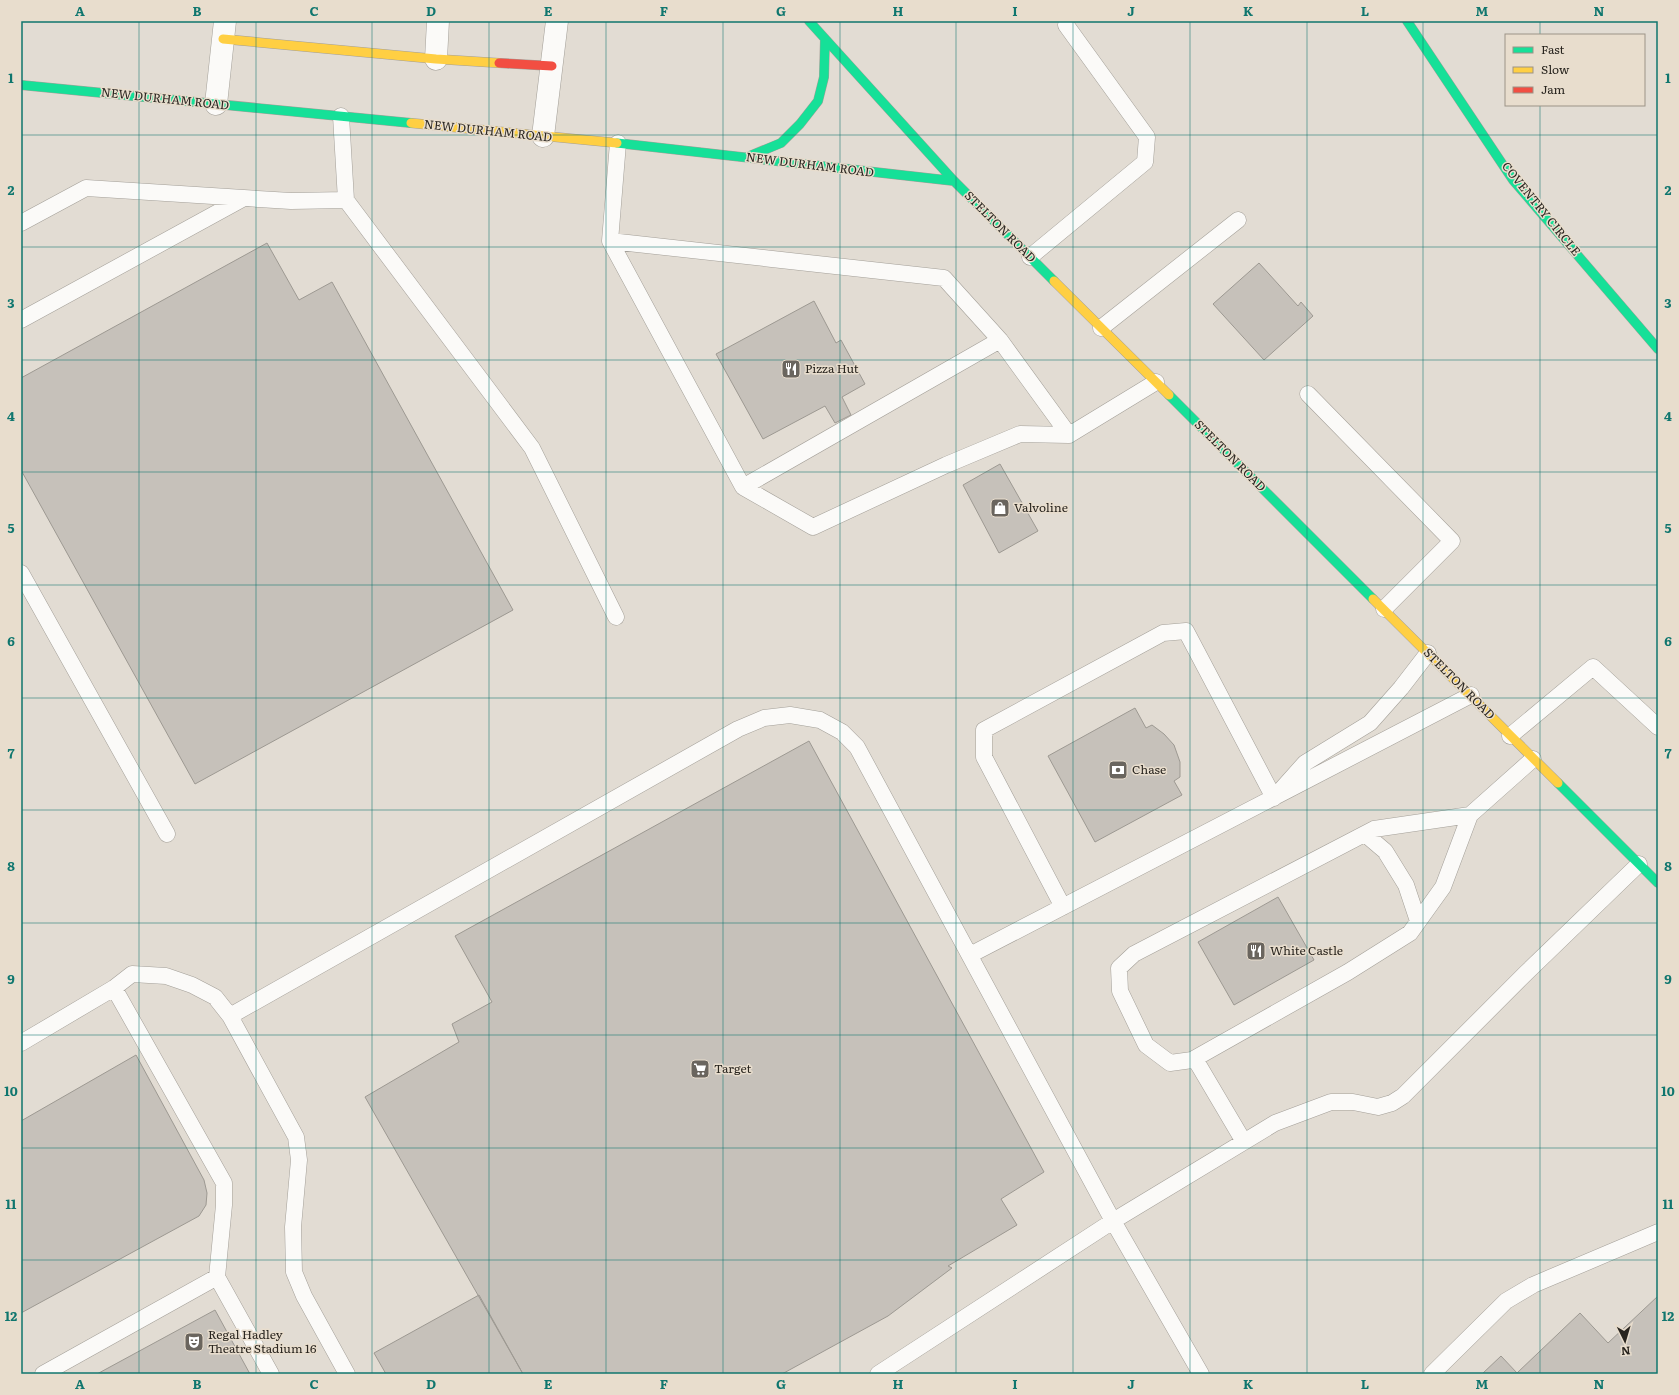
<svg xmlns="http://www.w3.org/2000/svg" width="1679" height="1395" font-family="Literata,serif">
<rect width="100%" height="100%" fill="#e2dcd3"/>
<path fill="#c6c1ba" stroke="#9d9992" d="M267 243 299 300 332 282 513 610 195 784 21 470V378Z
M1259 263 1298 306 1301 302 1313 316 1264 360 1213 304Z
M814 301 836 343 841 340 865 384 842 397 851 415 835 423 825 406 763 439 716 354Z
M1000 464 1038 531 999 553 963 485Z
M1135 708 1146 728 1152 725 1164 734 1174 745 1180 762V777L1174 781 1182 795 1095 842 1048 756Z
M809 741 1044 1172 1001 1199 1017 1225 948 1266 952 1268 888 1316 782 1374H523L365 1097 459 1042 452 1024 492 1002 455 936Z
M1278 897 1314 960 1234 1005 1198 942Z
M136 1055 204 1180 207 1193 206 1205 199 1216 21 1313V1121Z
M479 1295 523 1374H386L374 1353Z
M1658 1296V1374H1482L1501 1356 1517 1373 1580 1313 1608 1343Z
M215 1310 250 1374H97Z"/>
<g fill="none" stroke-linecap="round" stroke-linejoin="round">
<g stroke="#a39f98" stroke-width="17">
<path id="lane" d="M618 143 610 241 743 487 1000 340
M346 200 532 448 616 617
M21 223 86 188 291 201 346 200 341 116
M610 241 944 278 1000 340 1069 435
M1030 257 1145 162 1147 137 1066 25
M21 320 244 198
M1101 328 1238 220
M1308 394 1452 541 1384 609
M743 487 813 527 946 465 1020 434 1069 435 1156 382
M21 573 167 834
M1510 736 1593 667 1658 727
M1280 791 1305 763 1370 723 1401 688 1428 653
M1470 815 1374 829 1134 954 1119 968 1120 991 1146 1045 1170 1063 1192 1060 1348 972 1410 933 1443 887 1470 815 1533 759
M1365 834 1385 851 1406 885 1418 921
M1063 907 984 757V730L1163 633 1186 631 1274 798
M970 955 1471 695
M230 1016 738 729 764 718 790 715 820 720 842 732 857 747 1113 1221 1275 1123 1331 1102H1353L1378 1107 1392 1103 1403 1096 1526 973 1639 864
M21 1043 114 988 132 974 166 976 192 985 215 997 230 1016 296 1137 299 1160 293 1227 294 1272 304 1296 347 1374
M1195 1059 1244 1142
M217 1277 271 1374
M43 1374 217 1277 224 1205V1183L114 988
M878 1374 1113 1221 1201 1374
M1432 1374 1506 1301 1533 1285 1658 1232"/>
</g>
<g stroke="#a39f98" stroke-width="23">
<path id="street" d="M436 59 438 21
M216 104 225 21
M543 136 557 21"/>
</g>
<g stroke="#a39f98" stroke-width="10">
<path id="fast" d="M809 21 954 181 1054 281
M1407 21 1513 180 1658 349
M21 85 411 123
M617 143 954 181
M747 157 781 143 800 124 818 101 824 77 825 39
M1169 395 1373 599
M1558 783 1658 883"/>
</g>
<g stroke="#a39f98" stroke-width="10">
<path id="slow" d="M223 39 436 59 499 63
M411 123 617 143
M1054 281 1169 395
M1373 599 1558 783"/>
</g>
<g stroke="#a39f98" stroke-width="10">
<path id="jam" d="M499 63 552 66"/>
</g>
<use href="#lane" stroke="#fbfaf8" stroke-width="16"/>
<use href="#street" stroke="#fbfaf8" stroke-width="22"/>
<use href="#fast" stroke="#16e098" stroke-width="9"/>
<use href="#slow" stroke="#ffcf43" stroke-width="9"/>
<use href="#jam" stroke="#f24e42" stroke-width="9"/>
</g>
<path fill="none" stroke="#0f766e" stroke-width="1" stroke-opacity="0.55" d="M139 21V1374M256 21V1374M372 21V1374M489 21V1374M606 21V1374M723 21V1374M840 21V1374M956 21V1374M1073 21V1374M1190 21V1374M1307 21V1374M1423 21V1374M1540 21V35M1540 105V1374M21 135H1658M21 247H1658M21 360H1658M21 472H1658M21 585H1658M21 698H1658M21 810H1658M21 923H1658M21 1035H1658M21 1148H1658M21 1260H1658"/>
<defs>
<g id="restaurant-square" transform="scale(1)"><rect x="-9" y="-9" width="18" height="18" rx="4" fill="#6a655e" stroke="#e8ddcd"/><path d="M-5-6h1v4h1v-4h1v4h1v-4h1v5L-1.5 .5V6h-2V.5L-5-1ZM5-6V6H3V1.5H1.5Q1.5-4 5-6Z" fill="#fff"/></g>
<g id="shop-square" transform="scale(1)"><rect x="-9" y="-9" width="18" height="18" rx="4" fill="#6a655e" stroke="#e8ddcd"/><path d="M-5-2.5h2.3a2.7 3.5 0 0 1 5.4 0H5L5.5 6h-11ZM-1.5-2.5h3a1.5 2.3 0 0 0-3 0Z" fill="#fff"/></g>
<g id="bank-square" transform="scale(1)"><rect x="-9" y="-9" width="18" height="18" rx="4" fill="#6a655e" stroke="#e8ddcd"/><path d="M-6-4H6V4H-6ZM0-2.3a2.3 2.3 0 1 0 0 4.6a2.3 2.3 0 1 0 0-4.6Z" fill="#fff"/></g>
<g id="supermarket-square" transform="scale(1)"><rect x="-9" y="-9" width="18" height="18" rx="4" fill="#6a655e" stroke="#e8ddcd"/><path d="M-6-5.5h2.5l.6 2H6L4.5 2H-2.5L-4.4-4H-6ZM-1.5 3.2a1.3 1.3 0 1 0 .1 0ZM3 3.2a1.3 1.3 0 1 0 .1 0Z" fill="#fff"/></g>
<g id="theatre-square" transform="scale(1)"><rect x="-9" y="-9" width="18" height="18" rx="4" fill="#6a655e" stroke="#e8ddcd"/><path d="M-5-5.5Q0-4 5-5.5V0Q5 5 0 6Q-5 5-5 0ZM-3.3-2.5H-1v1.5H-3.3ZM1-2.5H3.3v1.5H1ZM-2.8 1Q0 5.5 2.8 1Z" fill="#fff"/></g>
</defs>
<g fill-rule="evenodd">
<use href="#restaurant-square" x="791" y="369"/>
<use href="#shop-square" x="1000" y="508"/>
<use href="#bank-square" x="1118" y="770"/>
<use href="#restaurant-square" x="1256" y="951"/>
<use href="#supermarket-square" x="700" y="1069"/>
<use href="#theatre-square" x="194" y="1342"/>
</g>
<g text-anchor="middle" stroke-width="3" stroke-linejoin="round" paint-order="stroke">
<g font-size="12" fill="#29251f" stroke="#e8ddcd">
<text transform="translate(165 99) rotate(6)" y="4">NEW DURHAM ROAD</text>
<text transform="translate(488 131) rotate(6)" y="4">NEW DURHAM ROAD</text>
<text transform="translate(810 165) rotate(7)" y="4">NEW DURHAM ROAD</text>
<text transform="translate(1541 209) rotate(51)" y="4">COVENTRY CIRCLE</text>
<text transform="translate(1000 227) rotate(45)" y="4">STELTON ROAD</text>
<text transform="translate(1230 456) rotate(45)" y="4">STELTON ROAD</text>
<text transform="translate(1459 684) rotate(45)" y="4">STELTON ROAD</text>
</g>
<g font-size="12" fill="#29251f" stroke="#e8ddcd" text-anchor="start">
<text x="805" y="373">Pizza Hut</text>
<text x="1014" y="512">Valvoline</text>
<text x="1132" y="774">Chase</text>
<text x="1270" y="955">White Castle</text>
<text x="714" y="1073">Target</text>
<text x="208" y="1339">Regal Hadley<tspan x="208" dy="14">Theatre Stadium 16</tspan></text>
</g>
</g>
<rect width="1679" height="1395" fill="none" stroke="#e8ddcd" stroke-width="44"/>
<rect x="1505" y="34" width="140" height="72" fill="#e8ddcd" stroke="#9c9387"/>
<rect x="1513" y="47" width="20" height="6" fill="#16e098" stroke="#9c9387"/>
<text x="1541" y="54" font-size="12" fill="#29251f">Fast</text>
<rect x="1513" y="67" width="20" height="6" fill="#ffcf43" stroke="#9c9387"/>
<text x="1541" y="74" font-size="12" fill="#29251f">Slow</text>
<rect x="1513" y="87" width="20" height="6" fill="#f24e42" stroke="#9c9387"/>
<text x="1541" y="94" font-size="12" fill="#29251f">Jam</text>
<g transform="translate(1625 1341) rotate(175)" stroke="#e8ddcd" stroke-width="3" paint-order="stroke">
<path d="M0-3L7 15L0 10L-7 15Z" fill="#29251f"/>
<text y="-6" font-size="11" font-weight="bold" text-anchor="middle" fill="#29251f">N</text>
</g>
<rect x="22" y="22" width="1635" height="1351" fill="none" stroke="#0f766e" stroke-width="1.5"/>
<g font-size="13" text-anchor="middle" font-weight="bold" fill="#0f766e">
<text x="80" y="16">A</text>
<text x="197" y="16">B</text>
<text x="314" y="16">C</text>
<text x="431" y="16">D</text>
<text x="548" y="16">E</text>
<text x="664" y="16">F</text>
<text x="781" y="16">G</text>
<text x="898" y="16">H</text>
<text x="1015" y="16">I</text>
<text x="1131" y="16">J</text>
<text x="1248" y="16">K</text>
<text x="1365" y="16">L</text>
<text x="1482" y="16">M</text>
<text x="1599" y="16">N</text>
<text x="11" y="83">1</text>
<text x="1668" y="83">1</text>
<text x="11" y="195">2</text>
<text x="1668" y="195">2</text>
<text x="11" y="308">3</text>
<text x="1668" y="308">3</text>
<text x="11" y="421">4</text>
<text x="1668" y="421">4</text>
<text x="11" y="533">5</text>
<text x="1668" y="533">5</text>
<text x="11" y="646">6</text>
<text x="1668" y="646">6</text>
<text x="11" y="758">7</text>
<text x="1668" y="758">7</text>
<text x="11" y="871">8</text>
<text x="1668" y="871">8</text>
<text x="11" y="984">9</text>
<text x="1668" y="984">9</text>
<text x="11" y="1096">10</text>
<text x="1668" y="1096">10</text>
<text x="11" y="1209">11</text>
<text x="1668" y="1209">11</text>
<text x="11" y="1321">12</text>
<text x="1668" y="1321">12</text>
<text x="80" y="1389">A</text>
<text x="197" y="1389">B</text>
<text x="314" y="1389">C</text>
<text x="431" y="1389">D</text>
<text x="548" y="1389">E</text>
<text x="664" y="1389">F</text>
<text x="781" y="1389">G</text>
<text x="898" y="1389">H</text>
<text x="1015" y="1389">I</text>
<text x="1131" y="1389">J</text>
<text x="1248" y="1389">K</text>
<text x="1365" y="1389">L</text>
<text x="1482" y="1389">M</text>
<text x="1599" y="1389">N</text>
</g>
</svg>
